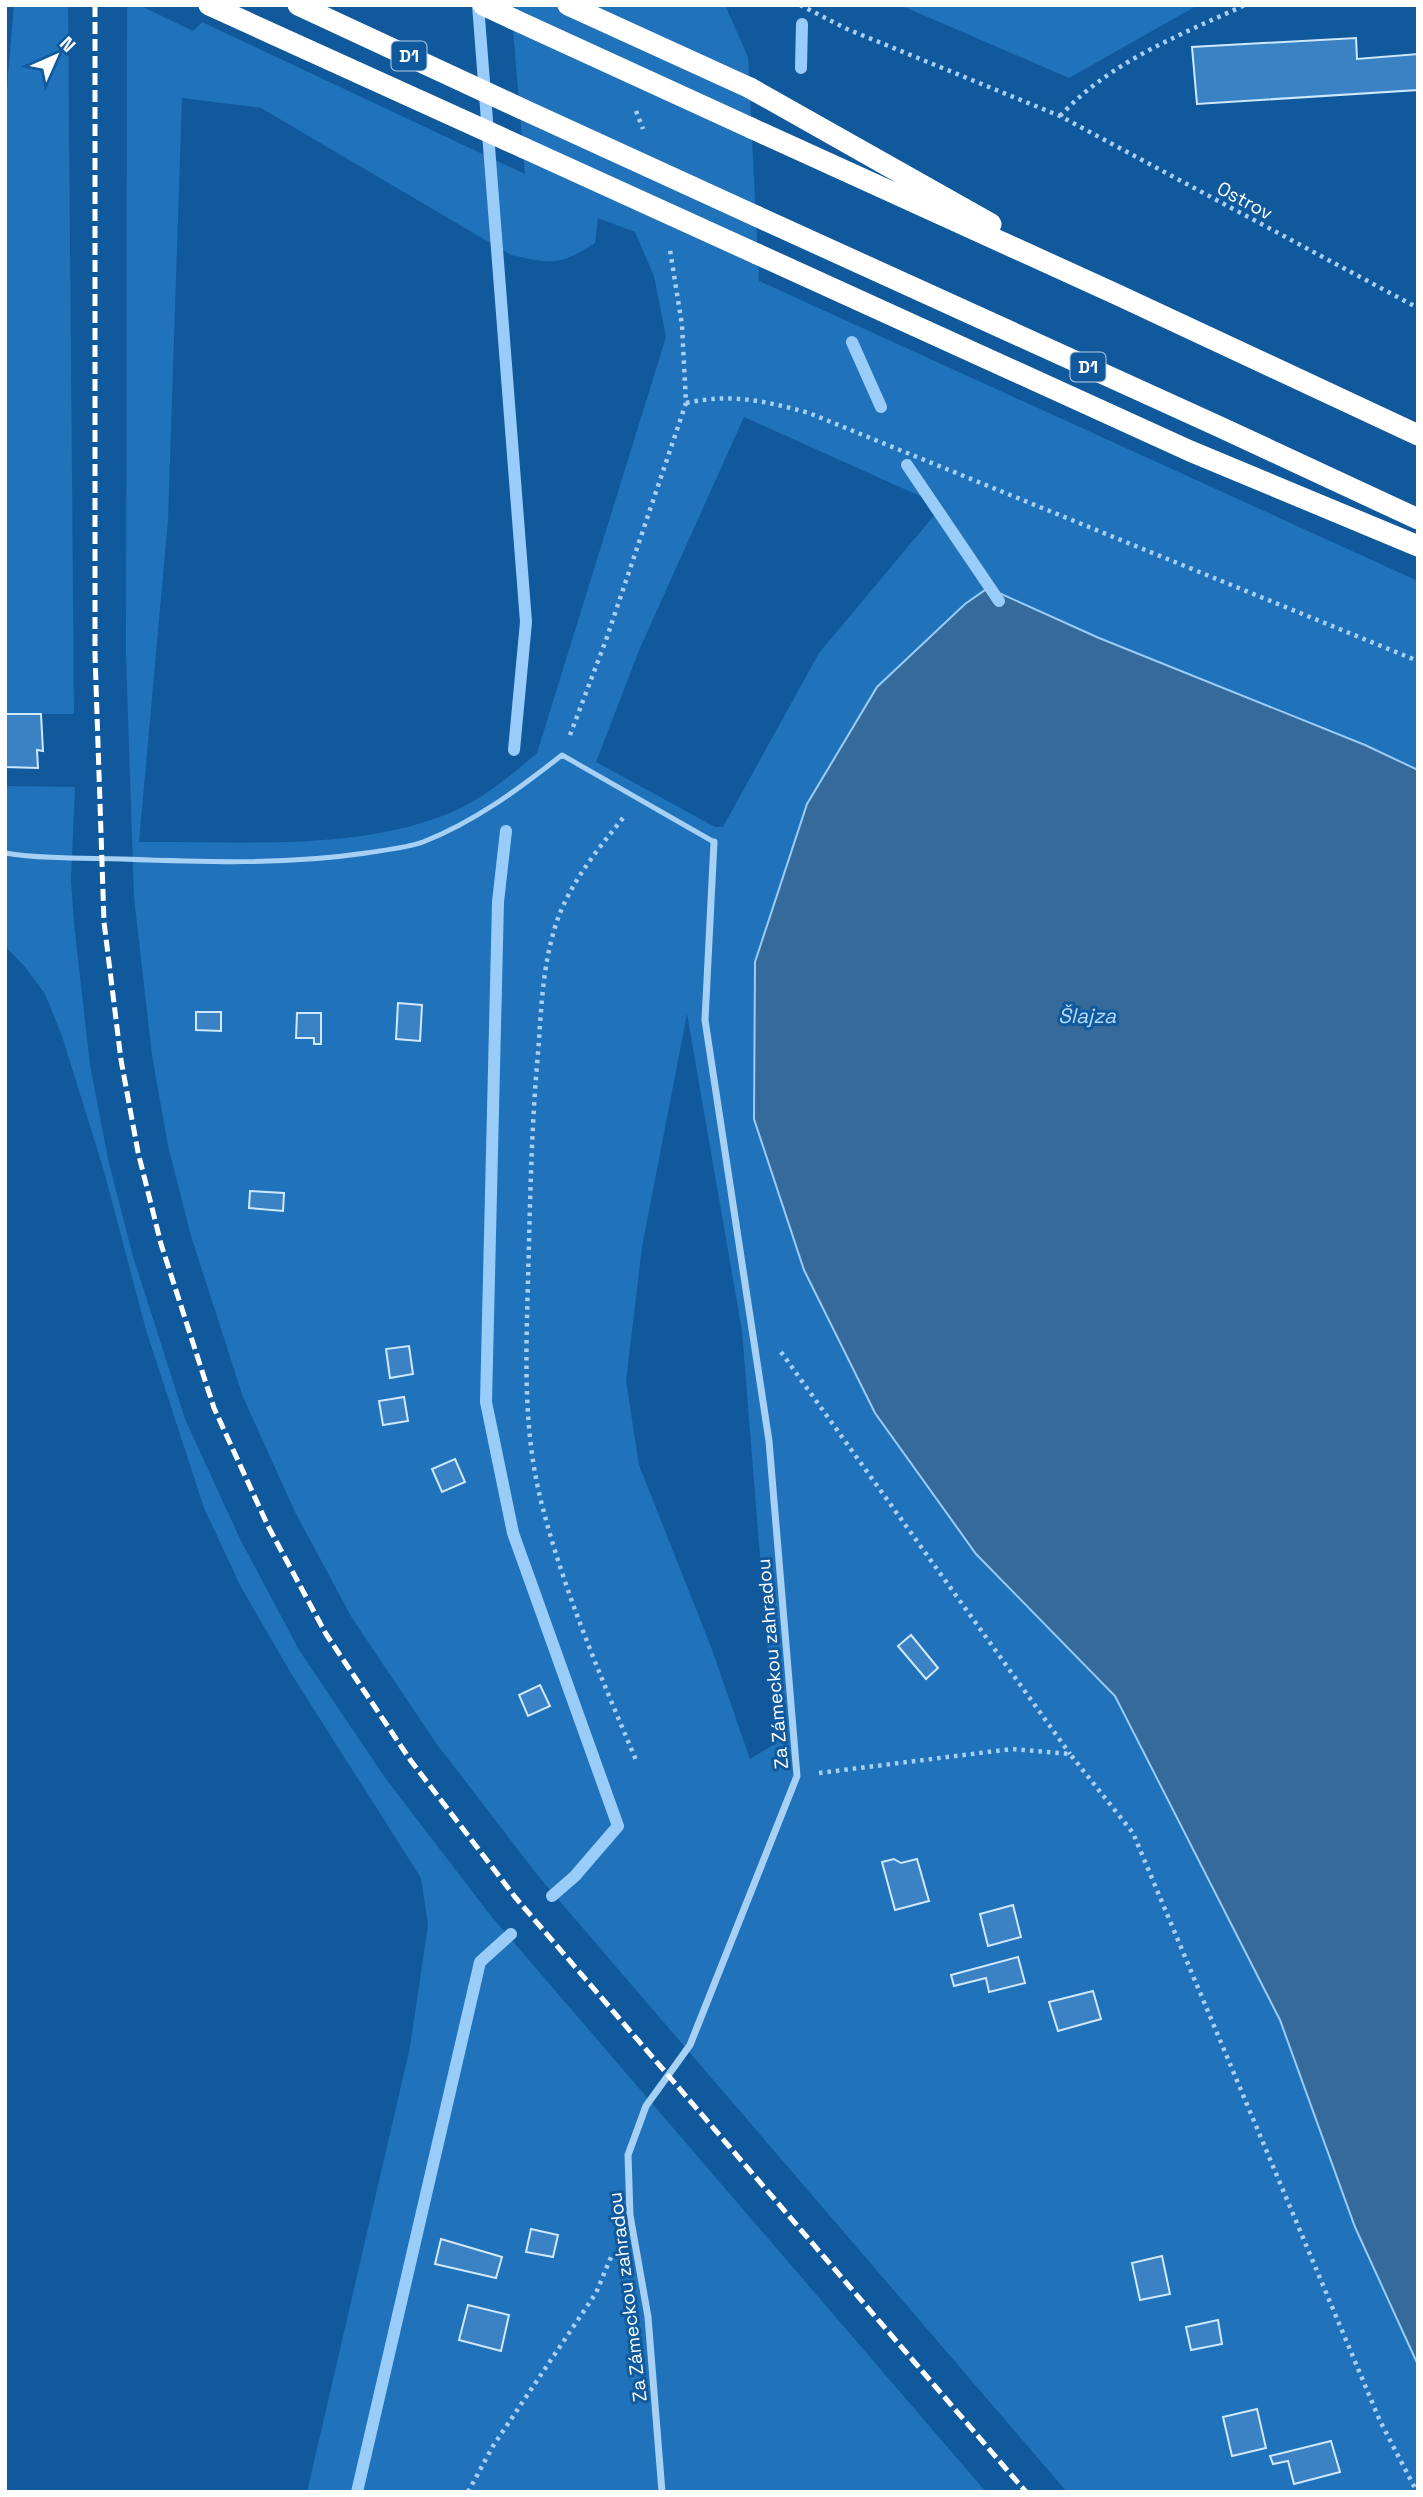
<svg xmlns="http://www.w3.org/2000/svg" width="1423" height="2497" font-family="'Space Grotesk',sans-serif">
<rect width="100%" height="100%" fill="#11599d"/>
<path fill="#2072ba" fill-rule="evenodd" d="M14 5H68L74 714H5V111Z
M127 5H139L193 31 202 22 525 174 511 5H725L748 57 759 281 1418 581V770L1365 745 1099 638 988 588 754 1119 804 1270 875 1413 976 1554 1115 1696 1280 2020 1355 2226 1418 2365V2492H1067L539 1877 436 1743 352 1618 295 1512 243 1397 191 1236 168 1146 152 1055 134 898 126 655ZM182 98 261 108 511 255C552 264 560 266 595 243L598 218 635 232 654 276 666 337 537 753C511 775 486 797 454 811 361 852 239 841 139 842L168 520ZM744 417 942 506 819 653 723 827H715L596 762 640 648ZM687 1014 742 1331 775 1744 750 1759 711 1647 639 1465 626 1381 642 1247Z
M900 5H1198L1069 78Z
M5 786 75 787 71 880 74 924 90 1065 108 1159 132 1253 185 1419 240 1539 299 1650 386 1779 491 1916 986 2492H307L410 2047 428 1925 421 1878 292 1675 241 1587 204 1508 146 1330 104 1171 62 1036 45 994 25 967 5 946Z"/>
<path fill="#366a9b" stroke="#99ccf8" stroke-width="2" d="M988 588 1099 638 1365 745 1418 770V2365L1355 2227 1280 2020 1115 1696 976 1554 875 1413 804 1270 754 1119 755 962 807 804 877 687 965 604Z"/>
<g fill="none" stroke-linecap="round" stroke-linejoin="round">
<path stroke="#99ccf8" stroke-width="12" d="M478 5 526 622 514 750
M801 68 802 24
M852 342 881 407
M907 465 999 601
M506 831 498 902 486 1402 513 1533 618 1826 575 1876 552 1896
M357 2492 480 1962 511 1934"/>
</g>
<path fill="#3a82c4" stroke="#cfe8fe" stroke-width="2" d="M1356 38 1357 59 1418 54V90L1197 104 1192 47Z
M5 714H41L43 751 37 750 38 768 5 767Z
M398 1003 422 1005 420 1041 396 1039Z
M196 1012H221V1031L196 1030Z
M297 1013H321V1044H314V1038H296Z
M250 1191 284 1193 283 1211 249 1208Z
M409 1346 413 1374 390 1378 386 1349Z
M404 1397 408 1421 383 1425 379 1401Z
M455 1459 465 1482 442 1492 432 1469Z
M911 1635 938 1668 926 1679 898 1646Z
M540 1685 550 1706 528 1716 519 1695Z
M894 1859 901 1863 917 1859 929 1901 895 1910 882 1862Z
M1013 1905 1021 1937 988 1946 980 1914Z
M1018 1957 1025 1983 989 1992 986 1978 954 1986 951 1975Z
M1093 1991 1101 2019 1058 2031 1049 2002Z
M531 2229 558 2235 553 2257 526 2252Z
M441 2239 502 2257 496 2278 435 2264Z
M1162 2256 1170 2294 1140 2300 1132 2263Z
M468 2305 509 2315 501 2351 459 2340Z
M1218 2320 1222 2344 1191 2350 1186 2327Z
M1257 2409 1266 2448 1232 2456 1223 2417Z
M1331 2441 1340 2472 1294 2484 1288 2461 1273 2464 1270 2456Z"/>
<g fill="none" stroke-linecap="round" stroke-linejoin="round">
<path stroke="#a7d0f5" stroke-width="4.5" stroke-dasharray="3.5 5" stroke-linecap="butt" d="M800 5 847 29 1060 116 1418 308
M636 111 643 129
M1060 116C1111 61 1178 36 1245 5
M686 403C732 393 765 401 809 413L1418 661
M570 735 606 640 686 403 682 325 670 250
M623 818C594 854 565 889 553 934 541 977 541 1021 537 1065 531 1137 530 1209 528 1281 526 1354 523 1426 540 1497 562 1587 600 1675 636 1760
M781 1352 1070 1754
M819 1773 1012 1749 1070 1754 1133 1833 1380 2421 1417 2492
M468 2492 493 2446 596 2293 611 2257"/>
<path stroke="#a7d0f5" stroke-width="5" d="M5 853C43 859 83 858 122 859 203 862 285 865 366 853 384 850 406 848 423 842 474 822 519 789 562 755L714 842"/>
<path stroke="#a7d0f5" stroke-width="7" d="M662 2492 648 2317 630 2215 628 2155 646 2106 690 2045 797 1776 769 1441 705 1020 714 842"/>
<path stroke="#fff" stroke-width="21" d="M209 5 524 148
M298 5 520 108
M483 5 513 19
M750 88 991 224
M751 128 1118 295 1418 435
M756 216 1220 427 1418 519
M757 254 1190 451 1418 546"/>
<path stroke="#fff" stroke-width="5" stroke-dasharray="12 5" stroke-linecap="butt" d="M95 5V655L104 922 121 1060 138 1152 161 1244 214 1408 268 1526 326 1634 411 1761 515 1897 1026 2492"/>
<path stroke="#fff" stroke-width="21" d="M568 5 750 88
M513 19 751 128
M520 108 756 216
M524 148 757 254"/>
</g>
<g text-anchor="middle" stroke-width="6" stroke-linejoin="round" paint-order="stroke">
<g fill="#11599d" stroke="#b8cde2" stroke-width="2">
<rect x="391.5" y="41.5" width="35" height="29" rx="5"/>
<rect x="1070.5" y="352.5" width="35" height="29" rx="5"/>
</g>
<g font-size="18" font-weight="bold" fill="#fff">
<text x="409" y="62">D1</text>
<text x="1088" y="373">D1</text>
</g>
<g font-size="19" fill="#fff" stroke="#11599d">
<text transform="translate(1245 200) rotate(28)" y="7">Ostrov</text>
<text transform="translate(772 1664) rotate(-95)" y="7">Za Zámeckou zahradou</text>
<text transform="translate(627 2297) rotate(-97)" y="7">Za Zámeckou zahradou</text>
</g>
<g font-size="21" font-style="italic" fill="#b3dafb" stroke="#11599d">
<text x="1087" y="1023">Šlajza</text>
</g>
</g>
<rect width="1423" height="2497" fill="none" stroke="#ffffff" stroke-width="14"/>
<g transform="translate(56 56) rotate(45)" stroke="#11599d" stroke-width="5" paint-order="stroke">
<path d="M0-5L12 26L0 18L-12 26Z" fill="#ffffff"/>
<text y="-10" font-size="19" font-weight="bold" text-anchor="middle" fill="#ffffff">N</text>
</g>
</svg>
